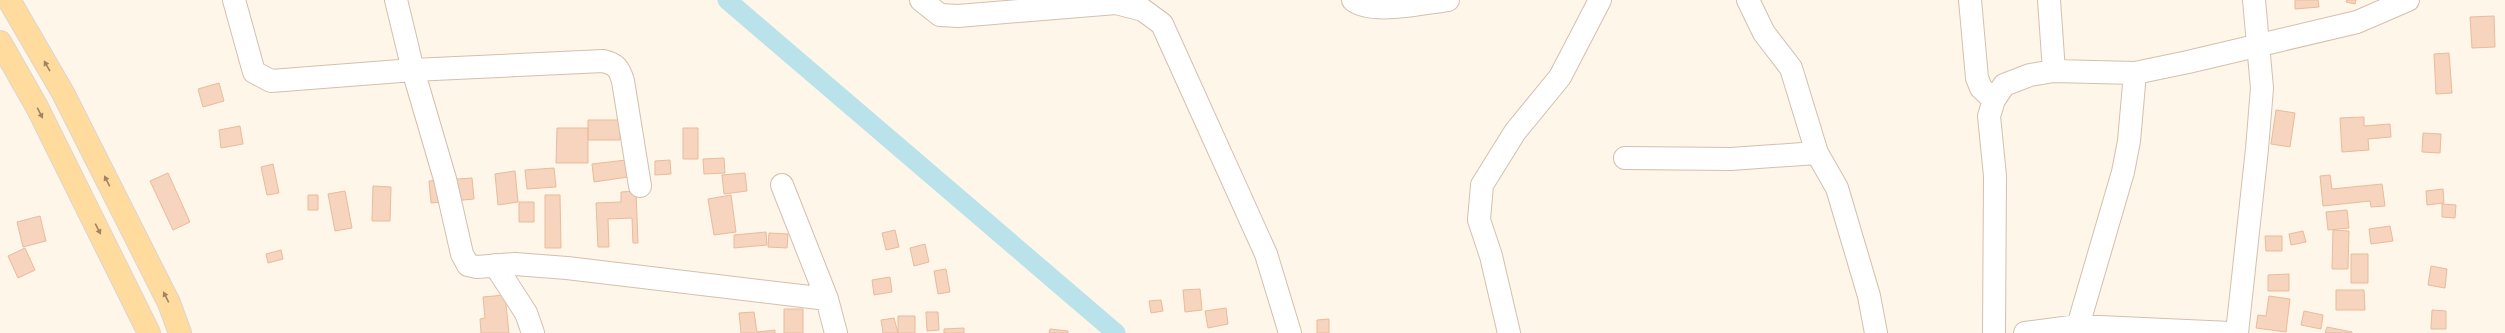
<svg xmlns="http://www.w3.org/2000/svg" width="2505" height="333" font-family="Manrope,sans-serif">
<rect width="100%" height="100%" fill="#fef6e8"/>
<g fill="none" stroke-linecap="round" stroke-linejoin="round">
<path stroke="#bae2ea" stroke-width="19" d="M727 0 1116 333"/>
</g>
<path fill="#f6d4bd" stroke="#eabb9c" d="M2295 0H2318L2319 7 2295 9Z
M2347 0H2356L2355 4 2346 2Z
M2494 16 2495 47 2472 48 2470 17Z
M2449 53 2452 93 2436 94 2434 54Z
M219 83 224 101 203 107 198 89Z
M2276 110 2295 113 2290 147 2271 144Z
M2364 117V126L2390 124 2391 137 2368 139 2369 150 2342 152 2340 118Z
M588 120H620V140H588Z
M240 126 243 144 221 148 219 130Z
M557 128H588V163H556Z
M683 128H698V159H683Z
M2423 133 2441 134 2440 153 2422 152Z
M724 158 725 173 704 174 703 159Z
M626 160 628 177 594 182 592 164Z
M670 160 671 174 655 175V161Z
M273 164 279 193 267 195 261 167Z
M554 168 556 187 527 189 525 170Z
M515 171 518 202 498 205 495 174Z
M168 173 190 222 173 230 150 181Z
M745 173 747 191 724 194 722 175Z
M2330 175 2332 189 2382 184 2385 206 2371 207 2370 201 2323 206 2320 176Z
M472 178 474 199 431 203 429 181Z
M373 186 391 187 390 221H372Z
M2443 189 2444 203 2427 205 2426 191Z
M345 191 352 228 335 231 328 194Z
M636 191 638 243H633L632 218 608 219 609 247H598L596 203 621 202V192Z
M308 195H318V210H308Z
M545 195H560L561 248H545Z
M731 195 736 232 714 235 708 199Z
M519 202H534V222H519Z
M2442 204 2456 205 2455 218 2442 217Z
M2347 210 2349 228 2328 230 2326 212Z
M40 216 46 241 23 247 17 222Z
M2390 226 2393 241 2371 244 2369 229Z
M895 230 899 247 886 250 882 233Z
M2333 230 2349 231 2348 269H2332Z
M2303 231 2306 242 2291 245 2289 234Z
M766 232 767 245 734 248V235Z
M769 233 788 234 787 248 768 247Z
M2265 236H2282V251H2266Z
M925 244 929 262 914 266 910 248Z
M25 248 35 270 18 278 8 256Z
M281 250 283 259 268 263 266 254Z
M2351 254H2368V283H2351Z
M2431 266 2447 269 2445 288 2428 285Z
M946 269 950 292 938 294 934 271Z
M2289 274V291H2268V275Z
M890 277 892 292 874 295 872 280Z
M1200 289 1202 310 1185 312 1183 290Z
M2336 290H2364L2365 310H2336Z
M505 295 509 333H481L480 319 485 318 483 297Z
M2269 296 2290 299 2286 332 2256 328 2258 315 2266 316Z
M1161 300 1163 311 1151 313 1149 301Z
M1226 308 1228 324 1208 328 1205 311Z
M784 309H803V333H784Z
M2432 310 2446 311V329H2431Z
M2304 311 2323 315 2321 329 2301 325Z
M754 312 757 332 775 330V333H741L739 313Z
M926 312H938L939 330 927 331Z
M898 316H915V333H898Z
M894 318 898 333H883L881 320Z
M1329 319V333H1317V320Z
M2327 327 2352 332V333H2325Z
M964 328V333H944V329Z
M1050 329 1068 331V333H1049Z"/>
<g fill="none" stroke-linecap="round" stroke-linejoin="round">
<g stroke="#d4bfaf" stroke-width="24">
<path id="minor" d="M234 0 254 72 271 81 413 70 603 61C616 64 619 68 623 81L640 186
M396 0 413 70 445 179 462 254 468 265 477 267 515 264 567 268 827 299
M921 0 940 15 958 16 1116 3 1143 10 1162 24 1266 254 1290 333
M1353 0C1372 15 1424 3 1448 0
M1748 0 1764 33 1791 68 1817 153 1837 188 1869 296 1876 333
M1970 0 1977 78 1981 88 1994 100
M2049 0 2054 71
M1625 158 1731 159 1817 153
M782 185 827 299 836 333
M495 265 526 313 533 333
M2078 326 2123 172 2129 141 2135 73
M1509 333 1491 256 1479 220 1482 185 1515 132 1560 77 1600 0
M1994 333 1995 176 1989 116 1994 100 2004 85 2030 75 2054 71 2135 73 2188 62 2357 22 2408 0
M2025 333 2078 326 2230 333
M2237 333 2257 149 2262 88 2254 0"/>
</g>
<g stroke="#ddd4d0" stroke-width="24">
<path id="major" d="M9 0 63 93 169 303 180 333
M0 42 37 107 149 333"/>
</g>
<use href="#minor" stroke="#fff" stroke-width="22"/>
<use href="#major" stroke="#ffdc9e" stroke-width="22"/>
</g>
<defs><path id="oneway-solid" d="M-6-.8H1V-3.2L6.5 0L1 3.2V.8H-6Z"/></defs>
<g fill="#a38262">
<use href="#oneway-solid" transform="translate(47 66) rotate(-120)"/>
<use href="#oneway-solid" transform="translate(40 113) rotate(63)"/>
<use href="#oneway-solid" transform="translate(107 181) rotate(-117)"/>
<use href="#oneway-solid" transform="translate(98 229) rotate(63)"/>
<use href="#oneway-solid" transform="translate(166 297) rotate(-117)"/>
</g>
</svg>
